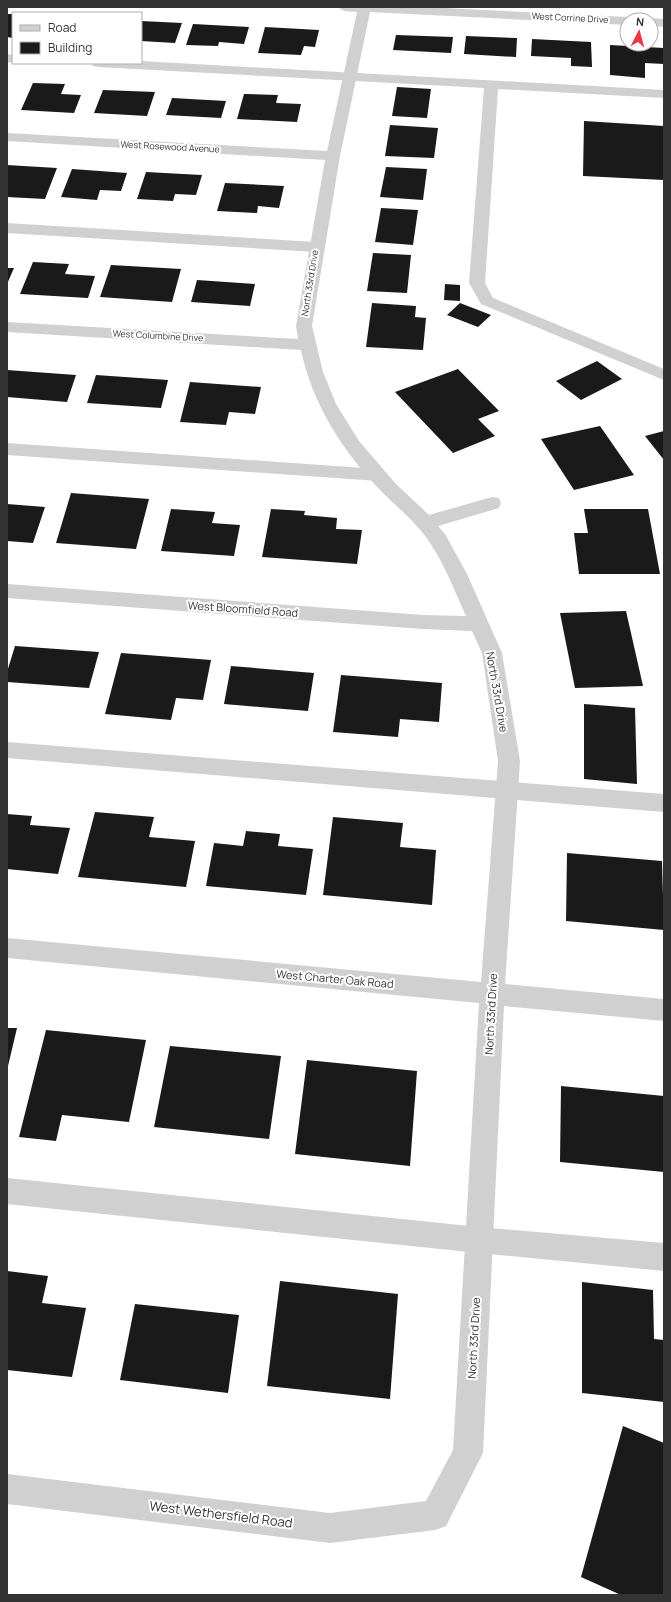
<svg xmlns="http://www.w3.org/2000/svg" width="671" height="1602" font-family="Manrope,sans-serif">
<rect width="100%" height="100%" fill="#fff"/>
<path fill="#1a1a1a" d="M7 14H13V38L7 37Z
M141 21 182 23 175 43 141 41Z
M193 24 249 27 244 44 219 42 218 46 186 45Z
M265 27 319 30 315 47 304 46 301 55 258 53Z
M396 35 453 37 451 53 393 50Z
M466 36 517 38 516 57 464 54Z
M532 39 591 42 592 67 571 66V58L531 56Z
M610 45 664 48V64L645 63V78L610 75Z
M33 83 65 84 61 94 81 95 74 113 21 110Z
M397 87 431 89 427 118 392 116Z
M103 90 155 92 147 116 94 113Z
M244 94 278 95 276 103 301 104 297 122 237 119Z
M172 98 226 101 221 118 166 115Z
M584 121 664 126V180L583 176Z
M390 125 438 128 434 158 385 156Z
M7 165 57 168 45 199 7 197Z
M386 167 427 169 423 200 380 197Z
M72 169 127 173 121 191 100 190 97 200 61 197Z
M146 172 202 175 196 195 175 194 173 201 137 199Z
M225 183 284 186 279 208 258 206 257 213 217 211Z
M381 208 418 210 413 245 375 242Z
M373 253 411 255 407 293 367 291Z
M33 262 69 264 65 274 95 276 88 298 20 294Z
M111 265 181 269 172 302 100 297Z
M7 268H14L7 284Z
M197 280 255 284 250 306 191 302Z
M445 284 460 285V301L444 300Z
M372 303 416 306 415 317 426 318 423 350 366 347Z
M460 303 491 315 478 327 447 315Z
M597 361 622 379 581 400 556 381Z
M458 369 499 411 478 419 495 436 453 453 395 392Z
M7 370 76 375 67 402 7 397Z
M96 375 168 380 161 408 87 403Z
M190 382 261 387 255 414 229 412 226 425 180 422Z
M600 426 634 475 574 490 541 439Z
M664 431V460L645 436Z
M71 493 149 499 136 549 56 543Z
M7 504 45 507 33 543 7 541Z
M171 509 215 512 212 523 240 525 234 556 161 551Z
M271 509 305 511 304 515 337 518 336 529 362 530 357 564 262 557Z
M584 509H648L660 574H579L574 533H588Z
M626 611 643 686 575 688 560 613Z
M15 646 99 652 89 688 7 682V672Z
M121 653 211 660 203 700 176 698 171 720 105 714Z
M231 666 314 673 308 711 224 704Z
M341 675 442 683 439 722 400 719 398 737 333 732Z
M584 704 635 708 637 784 584 779Z
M95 812 154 817 149 837 195 841 186 887 78 877Z
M7 814 32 816 30 825 70 828 58 874 7 869Z
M333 817 403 823 400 847 436 850 432 905 323 895Z
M246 831 280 834 278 846 313 849 306 895 206 886 214 843 243 846Z
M567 853 662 861 664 930 566 921Z
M7 1028H17L8 1066 7 1065Z
M46 1030 146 1040 129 1122 62 1115 56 1141 19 1137Z
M170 1046 281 1056 269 1139 154 1127Z
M307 1060 417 1071 410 1166 295 1154Z
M561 1086 664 1096V1172L560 1162Z
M7 1271 48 1276 42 1303 86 1308 72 1377 7 1370Z
M280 1281 398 1294 390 1399 267 1386Z
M582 1282 653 1290 654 1339 664 1340V1402L582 1393Z
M135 1304 239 1315 228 1393 120 1380Z
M623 1426 664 1443V1595H621L581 1577Z"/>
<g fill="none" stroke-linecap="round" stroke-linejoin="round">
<path fill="#d0d0d0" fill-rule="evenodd" d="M7 54 13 55V63L7 62Z
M141 61 664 90V98L498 89 485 283 493 298 664 369V380L481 304 469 283 484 88 98 67 93 66 91 63H141Z
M7 223 316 242 322 244 324 247 322 250 316 252 7 233Z
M7 443 378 469 384 471 387 475 384 479 378 481 7 455Z
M7 742 664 794V812L7 758Z
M7 1178 479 1227 664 1243V1271L479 1253 7 1204Z"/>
<path fill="#d0d0d0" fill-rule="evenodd" d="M337 7H423L627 17 633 20H627V25L370 12 340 156 312 326 323 372 336 404 359 441 396 484 429 515 492 497 499 498 501 503 499 508 438 526 445 534 467 574 502 653 520 761 505 984 664 999V1021L504 1006 483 1453 446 1526 435 1530 330 1543 7 1504V1474L330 1513 426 1501 453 1450 479 1003 7 958V938L481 982 498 761 482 653 472 631 423 629 7 598V584L423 615 466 616C455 592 445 565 430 543 417 523 399 509 382 492 344 453 312 404 301 350L7 332V322L298 339 296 326 325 160 7 141V133L327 151 357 12 344 11Z
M651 18 664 19V27L651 26V20H646Z"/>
</g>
<g text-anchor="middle" stroke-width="4" stroke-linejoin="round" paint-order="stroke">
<g font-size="9" fill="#333" stroke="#fff">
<text transform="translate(570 18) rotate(3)" y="3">West Corrine Drive</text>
<text transform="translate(170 147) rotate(3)" y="3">West Rosewood Avenue</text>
<text transform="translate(310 283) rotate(-81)" y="3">North 33rd Drive</text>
<text transform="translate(158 336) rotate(3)" y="3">West Columbine Drive</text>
</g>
<g font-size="11" fill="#333" stroke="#fff">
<text transform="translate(243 609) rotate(4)" y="4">West Bloomfield Road</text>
<text transform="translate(497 692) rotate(80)" y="4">North 33rd Drive</text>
<text transform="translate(335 979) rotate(5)" y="4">West Charter Oak Road</text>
<text transform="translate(491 1014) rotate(-87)" y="4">North 33rd Drive</text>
<text transform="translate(474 1338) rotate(-87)" y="4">North 33rd Drive</text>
</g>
<g font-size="13" fill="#333" stroke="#fff">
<text transform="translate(221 1514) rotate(7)" y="5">West Wethersfield Road</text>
</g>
</g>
<rect width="671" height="1602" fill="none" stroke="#333333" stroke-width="16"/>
<rect x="12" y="12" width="130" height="52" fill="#ffffff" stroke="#adadad"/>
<rect x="20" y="25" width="20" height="6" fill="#d0d0d0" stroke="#adadad"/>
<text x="48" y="32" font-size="12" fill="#333333">Road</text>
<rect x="20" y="42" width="20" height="12" fill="#1a1a1a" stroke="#adadad"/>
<text x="48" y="52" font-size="12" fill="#333333">Building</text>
<g transform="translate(639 32) rotate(6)"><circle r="19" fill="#ffffff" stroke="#adadad"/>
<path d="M0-3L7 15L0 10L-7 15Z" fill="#e63946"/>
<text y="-6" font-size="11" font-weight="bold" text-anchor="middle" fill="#333333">N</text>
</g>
</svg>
